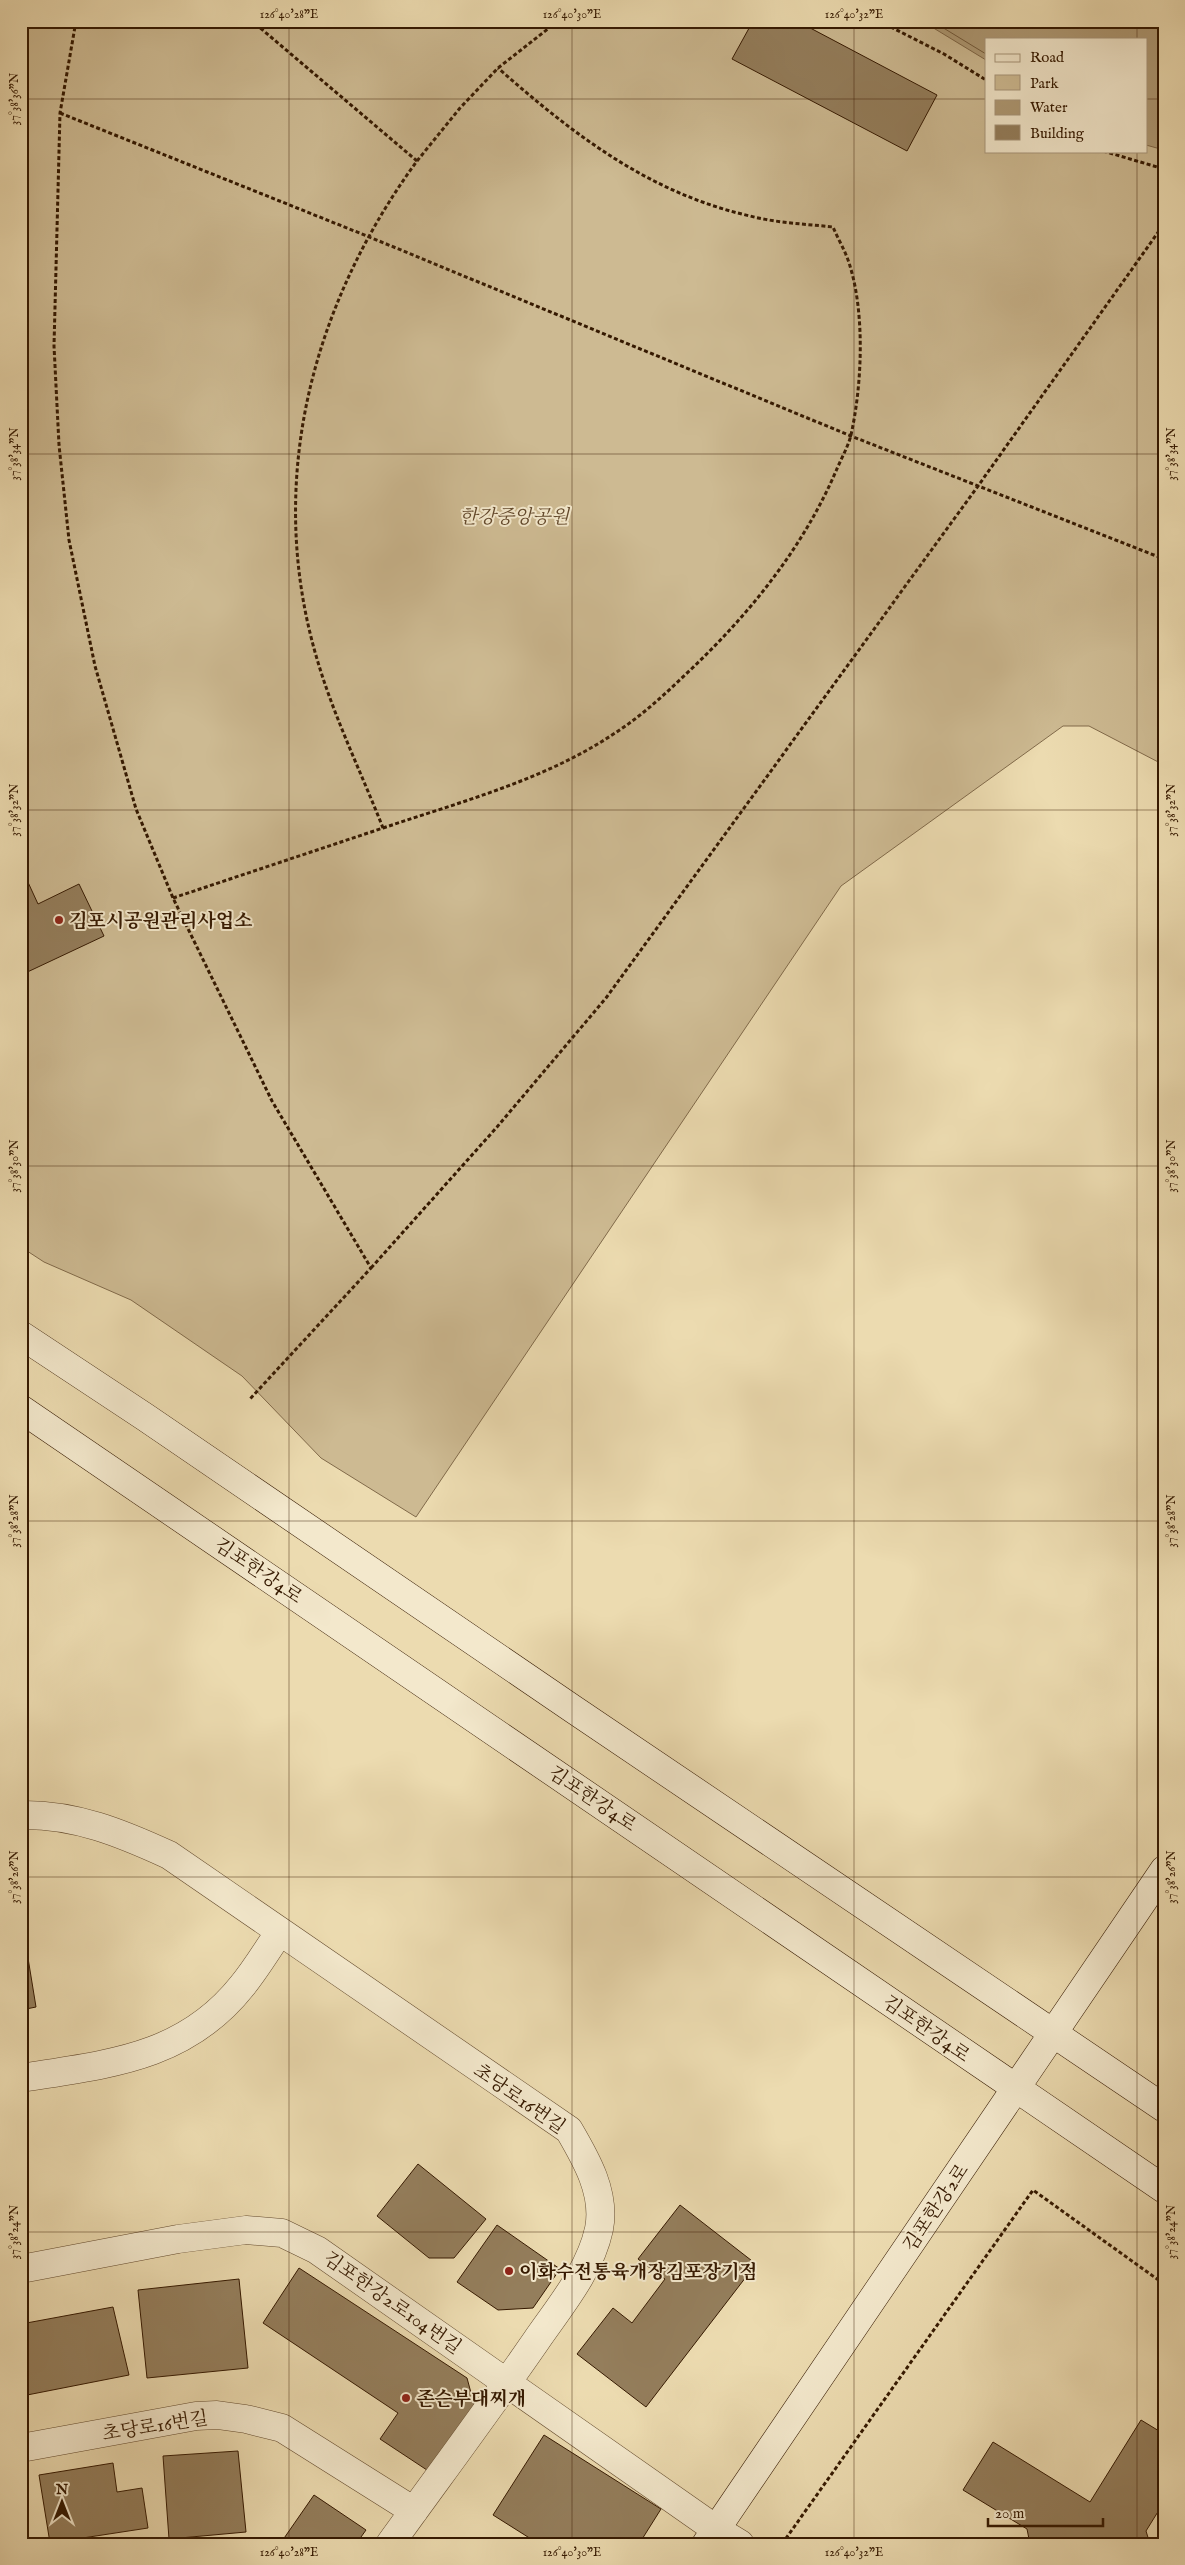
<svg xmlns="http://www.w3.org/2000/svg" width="1185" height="2565" font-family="'IM FELL English','Noto Serif KR',serif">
<rect width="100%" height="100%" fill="#ecdbb0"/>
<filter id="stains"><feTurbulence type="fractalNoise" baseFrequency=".004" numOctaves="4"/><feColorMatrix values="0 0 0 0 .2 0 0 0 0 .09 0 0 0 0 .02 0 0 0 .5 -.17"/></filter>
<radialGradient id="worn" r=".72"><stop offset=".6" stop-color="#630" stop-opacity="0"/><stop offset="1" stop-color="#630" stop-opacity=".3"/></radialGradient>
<path fill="#cdba92" stroke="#816a4a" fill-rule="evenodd" d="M21 21H1164V765L1089 726H1063L841 886 416 1517 321 1458 242 1376 131 1300 44 1262 21 1247ZM986 39H1146V151H986Z"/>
<path fill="#ae9974" stroke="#7e6646" d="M922 21H1164V150L1146 145V39H986V60Z"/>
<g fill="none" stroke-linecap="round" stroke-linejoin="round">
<path stroke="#72593a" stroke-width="1" d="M932 21 986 54"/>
</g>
<path fill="#947e5c" stroke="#351901" d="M753 21H797L937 95 907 151 732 59Z
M21 867 38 904 79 884 104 936 21 975Z
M28 1958 36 2007 21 2010V1959Z
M418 2164 486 2219 454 2258H429L377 2216Z
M680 2205 756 2264 646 2407 577 2354 613 2308 632 2323 665 2279 638 2259Z
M497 2225 560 2269 533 2308 498 2310 457 2282Z
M299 2268 467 2378 477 2415 436 2476 380 2439 398 2413 263 2323Z
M239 2279 248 2368 147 2378 138 2290Z
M113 2307 129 2375 22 2396 21 2324Z
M1141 2420 1164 2434V2502L1146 2531 1150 2544H1030L1027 2529 963 2490 993 2442 1090 2502Z
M544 2435 661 2509 639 2544H539L493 2515Z
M238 2451 246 2532 169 2539 163 2456Z
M113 2463 117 2492 142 2488 148 2528 50 2543 39 2475Z
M314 2495 366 2530 356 2544H280Z"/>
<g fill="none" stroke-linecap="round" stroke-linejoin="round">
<g stroke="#634a2d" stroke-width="29">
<path id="street" d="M21 1815C75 1814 121 1833 169 1855L569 2130C586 2159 606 2193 599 2229 590 2271 560 2306 536 2341 489 2409 439 2476 390 2544
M21 2078C107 2064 184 2059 242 1986 256 1969 267 1950 279 1933
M21 2269 178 2239 246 2230 282 2233 317 2250 717 2530 740 2544
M21 2448 196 2416 217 2415 246 2419 282 2428 414 2511"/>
</g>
<g stroke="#351901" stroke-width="29">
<path id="secondary" d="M21 1335 145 1417 573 1709 1164 2108
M21 1409 1164 2189
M706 2544 1164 1870"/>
</g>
<path stroke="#351901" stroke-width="3" stroke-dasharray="4 2.5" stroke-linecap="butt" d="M76 21 60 113 54 346 59 445 69 540 95 666 136 809 173 898 272 1101 371 1268 249 1400
M879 21 944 54 986 80
M60 113 367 236 851 436 1164 559
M1103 151 1164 169
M417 161 460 108 498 68 558 21
M383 828C460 802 544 780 612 735 639 718 662 697 685 675 747 617 802 550 836 471 841 459 848 447 851 435 862 385 865 315 850 266 846 252 838 239 833 227 805 224 777 223 750 216 649 193 574 135 498 68
M173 898 383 828C361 772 334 717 317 659 265 483 311 306 417 161L252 21
M371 1268 497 1127 606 998 978 486 1164 224
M782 2544 1033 2190 1164 2284"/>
<use href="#street" stroke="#f3e8cc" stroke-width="28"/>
<use href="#secondary" stroke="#f3e8cc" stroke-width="28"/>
</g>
<path fill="none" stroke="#351901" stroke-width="1" stroke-opacity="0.45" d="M289 21V2544M572 21V2544M854 21V2544M1137 21V39M21 99H986M1146 99H1164M1137 151V2544M21 454H1164M21 810H1164M21 1166H1164M21 1521H1164M21 1877H1164M21 2232H1164"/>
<g fill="#8f2418" stroke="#f3e8cc" stroke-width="2">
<circle cx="59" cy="920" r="5"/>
<circle cx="509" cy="2271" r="5"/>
<circle cx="406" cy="2398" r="5"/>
</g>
<g text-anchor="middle" stroke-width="4" stroke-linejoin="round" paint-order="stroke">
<g font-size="19" font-style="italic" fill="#63492c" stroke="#f3e8cc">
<text x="514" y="523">한강중앙공원</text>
</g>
<g font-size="19" font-weight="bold" fill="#351901" stroke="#f3e8cc" text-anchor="start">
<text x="69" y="927">김포시공원관리사업소</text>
<text x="519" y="2278">이화수전통육개장김포장기점</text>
<text x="416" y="2405">존슨부대찌개</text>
</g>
<g font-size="19" fill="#351901" stroke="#f3e8cc">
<text transform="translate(259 1570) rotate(34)" y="7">김포한강4로</text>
<text transform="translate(593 1798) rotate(34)" y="7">김포한강4로</text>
<text transform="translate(927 2028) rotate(35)" y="7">김포한강4로</text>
<text transform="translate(520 2098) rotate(35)" y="7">초당로16번길</text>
<text transform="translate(935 2207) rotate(-56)" y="7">김포한강2로</text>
<text transform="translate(393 2302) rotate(35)" y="7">김포한강2로104번길</text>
<text transform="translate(155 2425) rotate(-9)" y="7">초당로16번길</text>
</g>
</g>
<rect width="1185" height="2565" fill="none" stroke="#ecdbb0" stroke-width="55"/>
<rect x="985" y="38" width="162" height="115" fill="#f3e8cc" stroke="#a7957b"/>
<rect x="995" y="54" width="25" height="8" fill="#f3e8cc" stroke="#a7957b"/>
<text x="1030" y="62" font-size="15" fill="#351901">Road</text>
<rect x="995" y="75" width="25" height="15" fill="#cdba92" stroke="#a7957b"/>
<text x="1030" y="88" font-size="15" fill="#351901">Park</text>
<rect x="995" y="100" width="25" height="15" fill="#ae9974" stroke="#a7957b"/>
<text x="1030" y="112" font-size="15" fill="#351901">Water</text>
<rect x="995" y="125" width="25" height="15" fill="#947e5c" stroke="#a7957b"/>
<text x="1030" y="138" font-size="15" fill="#351901">Building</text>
<g transform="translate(62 2502)" stroke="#f3e8cc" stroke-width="4" paint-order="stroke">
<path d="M0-4L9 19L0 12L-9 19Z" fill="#351901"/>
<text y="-8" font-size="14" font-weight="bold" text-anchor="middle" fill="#351901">N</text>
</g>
<path d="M988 2518v8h115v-8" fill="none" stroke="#351901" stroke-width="2.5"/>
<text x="995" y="2518" font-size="15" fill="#351901" stroke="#f3e8cc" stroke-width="4" paint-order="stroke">20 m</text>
<rect x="28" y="28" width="1130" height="2510" fill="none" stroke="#351901" stroke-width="2"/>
<g font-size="12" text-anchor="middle" fill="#351901">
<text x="289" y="18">126°40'28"E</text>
<text x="572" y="18">126°40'30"E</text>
<text x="854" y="18">126°40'32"E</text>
<text transform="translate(14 99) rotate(-90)" y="4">37°38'36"N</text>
<text transform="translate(14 454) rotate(-90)" y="4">37°38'34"N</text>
<text transform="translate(1171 454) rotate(-90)" y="4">37°38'34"N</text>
<text transform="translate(14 810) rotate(-90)" y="4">37°38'32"N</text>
<text transform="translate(1171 810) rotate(-90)" y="4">37°38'32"N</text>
<text transform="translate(14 1166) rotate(-90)" y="4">37°38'30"N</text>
<text transform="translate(1171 1166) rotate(-90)" y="4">37°38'30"N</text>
<text transform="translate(14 1521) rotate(-90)" y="4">37°38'28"N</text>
<text transform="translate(1171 1521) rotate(-90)" y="4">37°38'28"N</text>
<text transform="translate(14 1877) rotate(-90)" y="4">37°38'26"N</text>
<text transform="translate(1171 1877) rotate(-90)" y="4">37°38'26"N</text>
<text transform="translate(14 2232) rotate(-90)" y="4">37°38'24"N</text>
<text transform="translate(1171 2232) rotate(-90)" y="4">37°38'24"N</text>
<text x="289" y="2556">126°40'28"E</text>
<text x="572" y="2556">126°40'30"E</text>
<text x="854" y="2556">126°40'32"E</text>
</g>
<rect width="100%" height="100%" filter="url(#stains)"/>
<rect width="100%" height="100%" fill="url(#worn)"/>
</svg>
